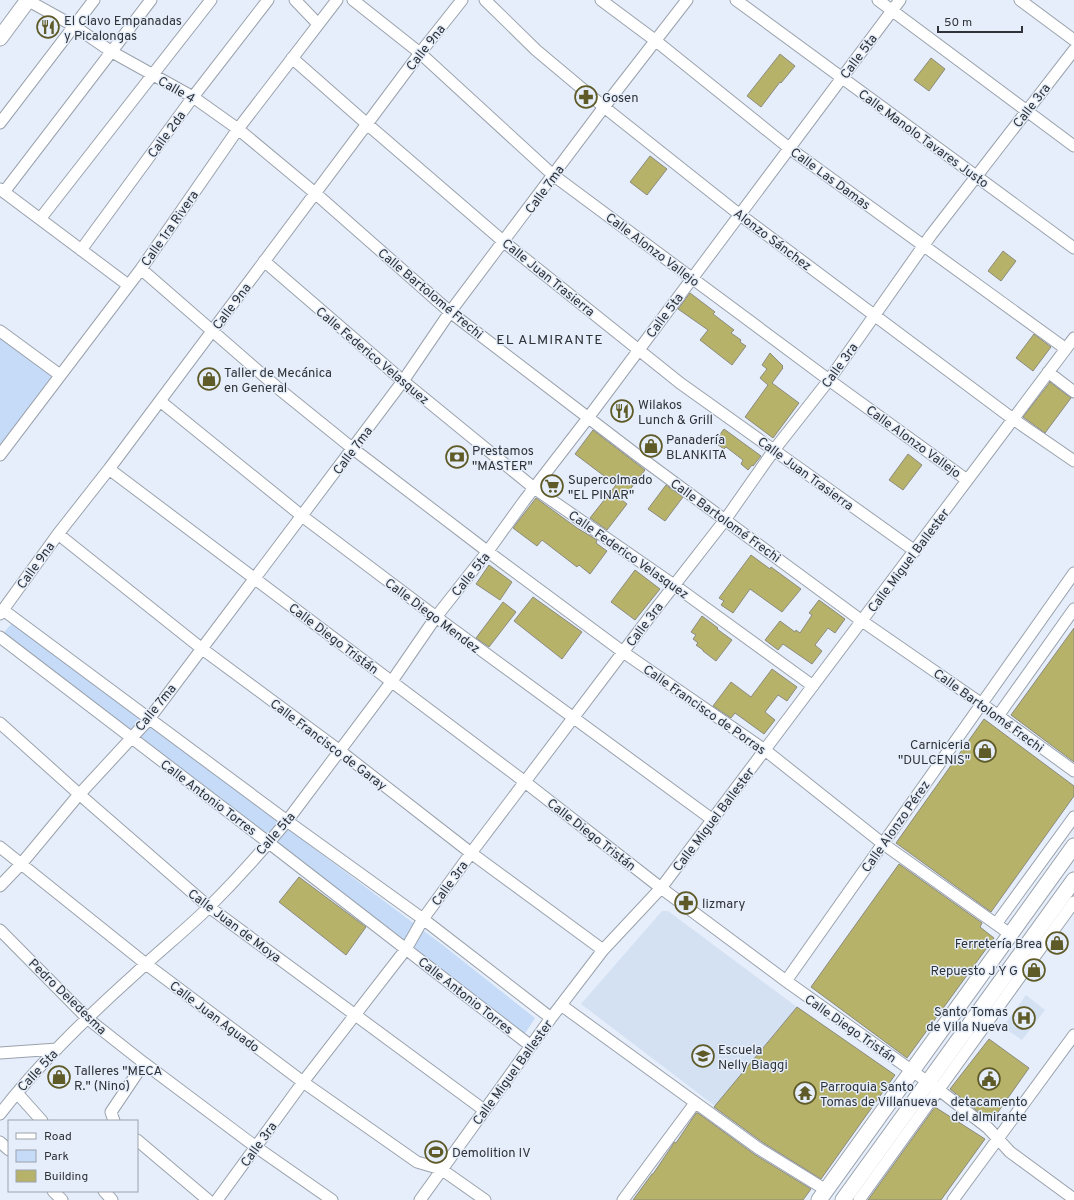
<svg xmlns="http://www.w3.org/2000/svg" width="1074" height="1200" font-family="Overpass,sans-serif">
<rect width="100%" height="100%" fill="#e5eefa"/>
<path fill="#d4e1f3" d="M662 911H668L797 1007 715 1106 581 1004Z
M1026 995 1045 1010 1022 1040 1003 1027Z"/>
<path fill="#c5dbf8" d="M0 337 52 376 0 446Z
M13 622 444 946 535 1018 522 1038 0 637Z"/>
<path fill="#b7b269" stroke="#8c8b7e" d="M780 54 795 66 781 83 780 82 761 107 747 96Z
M931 58 945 69 929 91 914 80Z
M650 156 667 169 647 195 630 182Z
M1003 251 1016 261 1001 281 988 271Z
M690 293 715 312 713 314 734 330 731 333 741 340 740 342 746 346 732 365 700 340 708 330 678 309Z
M1034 334 1051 347 1033 371 1016 358Z
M770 353 783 366 782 367 783 368 772 383 799 403 773 438 745 417 768 385 760 378 767 369 762 365Z
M1050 382 1071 398 1045 433 1023 417Z
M724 429 761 456 753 466 752 465 748 470 741 464 743 460 726 447 724 449 714 442Z
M593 430 645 470 622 500 627 504 607 530 590 518 616 485 575 454Z
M908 454 922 465 903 490 889 480Z
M666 485 683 497 665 521 648 509Z
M536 498 577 528 597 540 596 543 607 551 590 574 579 565 577 567 542 540 537 546 513 528Z
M751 555 770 569 771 567 801 589 782 612 750 589 733 613 721 605 724 601 719 598Z
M489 565 512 582 500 600 476 584Z
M635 570 660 589 635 620 611 602Z
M533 597 582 632 562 659 514 621Z
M819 600 845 619 835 633 828 628 815 645 822 651 812 664 783 644 778 650 765 640 780 621 795 632 796 630 800 633 812 615 809 613Z
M503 602 516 612 489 647 476 638Z
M702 616 718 628 717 629 732 640 716 661 703 651V650L696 645 698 643 693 639 696 635 691 632Z
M1074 628V762L1011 715Z
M772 669 797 687 787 701 778 695 765 712 775 720 764 734 735 713 731 718 713 706 731 682 751 697Z
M984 719 1074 786V796L991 912 896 843Z
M899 864 982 923 980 927 994 938 907 1058 811 987Z
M299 877 366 927 346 955 279 902Z
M797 1007 895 1075 821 1179 762 1142 714 1107Z
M989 1039 1029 1068 991 1122 950 1089Z
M935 1107 985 1139 941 1200H868Z
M696 1113H698L754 1154 811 1189 803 1200H633L652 1174H653L672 1146 674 1142 676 1143Z"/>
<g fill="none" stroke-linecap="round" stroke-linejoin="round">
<g stroke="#9aa2ad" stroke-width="13">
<path id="street" d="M27 0 74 26 112 52 193 97 238 129 315 193 450 312 637 455 725 520 862 621 982 704 1074 771
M295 0 318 24
M353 0 420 53 553 175 829 380 967 480
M485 0 536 50 604 107 735 211 1013 419 1074 461
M601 0 656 41 789 148 1066 349
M736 0 1074 248
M878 0 1074 146
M1020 0 1074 40
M292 58 367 124 504 242 680 383 915 551
M0 123 94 0
M0 189 128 285
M4 192 151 0
M40 219 211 0
M81 250 193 97 268 0
M264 261 403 381 534 488 674 585 813 686
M141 269 279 389 352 448 483 548 623 652 765 750 882 843 1010 934
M0 331 60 375
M1048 372 1074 392
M160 401 302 516 436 617 713 820
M0 455 141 269 238 129 337 0
M109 469 525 782 661 888 786 981 939 1090 988 1128 1010 1152 1074 1199
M58 534 201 648 340 751 471 853 603 950
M3 610 287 821 423 919 551 1018
M0 614 58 534 109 469 420 53 462 0
M0 637 269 843 531 1046
M998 716 1074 609
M0 723 79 794 209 907 484 1110
M0 847 146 964 303 1082 417 1162 441 1169 485 1200
M0 886 22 863 76 798 149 719 403 381 450 312 604 107 687 0
M996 924 1074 817
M0 930 88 1019 144 1063 256 1147 332 1200
M786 981 1074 573
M561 1005 758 1148 826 1190
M0 1053 57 1049
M17 1093 42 1121
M0 1114C39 1063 87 1017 135 974 159 951 186 930 209 907 236 880 262 851 287 821L392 681 436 617 488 551 524 501 588 418 900 0
M114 1121 111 1112 144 1063
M137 1140 208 1200
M0 1142 9 1150
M53 1191 62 1200
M104 1191 112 1200
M217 1200 303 1082 406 949 423 919 471 853 651 615 725 520 774 450 829 380 931 235 1074 50
M420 1200 551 1018 603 950 661 888 1074 338
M623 1200 695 1103
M859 1200 1074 902
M953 1200 1074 1035"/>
</g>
<g stroke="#9aa2ad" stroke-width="17">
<path id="secondary" d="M0 38 28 0
M819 1200 1074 846
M843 1200 1074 880"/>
</g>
<use href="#street" stroke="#fff" stroke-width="11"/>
<use href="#secondary" stroke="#fff" stroke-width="15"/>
</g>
<defs>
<g id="restaurant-ring" transform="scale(1.15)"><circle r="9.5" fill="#e5eefa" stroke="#5f5b28" stroke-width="1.5"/><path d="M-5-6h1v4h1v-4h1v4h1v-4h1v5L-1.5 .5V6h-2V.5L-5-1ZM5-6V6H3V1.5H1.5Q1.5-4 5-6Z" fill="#5f5b28"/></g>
<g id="pharmacy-ring" transform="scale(1.15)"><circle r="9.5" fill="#e5eefa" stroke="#5f5b28" stroke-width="1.5"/><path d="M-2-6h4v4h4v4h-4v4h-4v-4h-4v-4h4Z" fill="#5f5b28"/></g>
<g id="shop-ring" transform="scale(1.15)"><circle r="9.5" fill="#e5eefa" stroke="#5f5b28" stroke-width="1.5"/><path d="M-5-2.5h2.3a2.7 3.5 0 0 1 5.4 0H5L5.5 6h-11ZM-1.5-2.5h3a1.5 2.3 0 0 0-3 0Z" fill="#5f5b28"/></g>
<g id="bank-ring" transform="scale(1.15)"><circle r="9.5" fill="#e5eefa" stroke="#5f5b28" stroke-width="1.5"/><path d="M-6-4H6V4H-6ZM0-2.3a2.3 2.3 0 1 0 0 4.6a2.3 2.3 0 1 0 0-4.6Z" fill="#5f5b28"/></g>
<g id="supermarket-ring" transform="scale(1.15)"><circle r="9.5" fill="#e5eefa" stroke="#5f5b28" stroke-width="1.5"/><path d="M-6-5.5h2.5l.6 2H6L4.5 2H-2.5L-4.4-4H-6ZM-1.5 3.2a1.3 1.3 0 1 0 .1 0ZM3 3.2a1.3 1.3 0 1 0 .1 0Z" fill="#5f5b28"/></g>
<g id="hospital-ring" transform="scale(1.15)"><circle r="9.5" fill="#e5eefa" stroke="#5f5b28" stroke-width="1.5"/><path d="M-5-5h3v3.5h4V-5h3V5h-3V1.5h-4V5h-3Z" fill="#5f5b28"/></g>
<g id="school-ring" transform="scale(1.15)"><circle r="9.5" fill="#e5eefa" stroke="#5f5b28" stroke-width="1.5"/><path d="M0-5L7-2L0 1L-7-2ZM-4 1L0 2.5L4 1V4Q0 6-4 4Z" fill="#5f5b28"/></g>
<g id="civic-ring" transform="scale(1.15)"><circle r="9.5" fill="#e5eefa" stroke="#5f5b28" stroke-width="1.5"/><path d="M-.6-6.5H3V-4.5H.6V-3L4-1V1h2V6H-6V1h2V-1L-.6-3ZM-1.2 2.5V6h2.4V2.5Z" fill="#5f5b28"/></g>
<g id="temple-ring" transform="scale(1.15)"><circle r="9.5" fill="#e5eefa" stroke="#5f5b28" stroke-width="1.5"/><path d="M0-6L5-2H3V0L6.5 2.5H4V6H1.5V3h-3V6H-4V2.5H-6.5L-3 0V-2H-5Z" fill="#5f5b28"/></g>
<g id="stadium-ring" transform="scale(1.15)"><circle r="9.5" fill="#e5eefa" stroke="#5f5b28" stroke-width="1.5"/><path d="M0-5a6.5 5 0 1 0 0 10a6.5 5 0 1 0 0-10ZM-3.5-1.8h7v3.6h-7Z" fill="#5f5b28"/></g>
</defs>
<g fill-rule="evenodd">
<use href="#restaurant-ring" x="48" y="27"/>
<use href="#pharmacy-ring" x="586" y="97"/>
<use href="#shop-ring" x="209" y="379"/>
<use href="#restaurant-ring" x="622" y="411"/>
<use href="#shop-ring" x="651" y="446"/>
<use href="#bank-ring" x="457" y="457"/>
<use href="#supermarket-ring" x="552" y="486"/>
<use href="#shop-ring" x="985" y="751"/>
<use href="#pharmacy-ring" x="686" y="903"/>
<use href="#shop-ring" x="1057" y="943"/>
<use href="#shop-ring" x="1034" y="970"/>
<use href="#hospital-ring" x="1024" y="1018"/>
<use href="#school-ring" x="703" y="1056"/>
<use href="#shop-ring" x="59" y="1077"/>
<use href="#civic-ring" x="989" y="1079"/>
<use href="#temple-ring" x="805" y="1093"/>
<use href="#stadium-ring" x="436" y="1152"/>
</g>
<g text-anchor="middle" stroke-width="3" stroke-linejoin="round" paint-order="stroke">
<g font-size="13" fill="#2f3237" stroke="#e5eefa" text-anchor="start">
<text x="64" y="25">El Clavo Empanadas<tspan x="64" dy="15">y Picalongas</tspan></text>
<text x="602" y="102">Gosen</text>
<text x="224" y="377">Taller de Mecánica<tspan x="224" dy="15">en General</tspan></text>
<text x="638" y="409">Wilakos<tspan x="638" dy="15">Lunch &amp; Grill</tspan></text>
<text x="666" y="444">Panadería<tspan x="666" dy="15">BLANKITA</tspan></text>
<text x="472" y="455">Prestamos<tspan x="472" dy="15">"MASTER"</tspan></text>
<text x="568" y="484">Supercolmado<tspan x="568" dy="15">"EL PINAR"</tspan></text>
<text x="970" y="749" text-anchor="end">Carniceria<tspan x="970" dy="15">"DULCENIS"</tspan></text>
<text x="702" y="908">lizmary</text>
<text x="1042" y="948" text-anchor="end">Ferretería Brea</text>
<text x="1018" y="975" text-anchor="end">Repuesto J Y G</text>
<text x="1008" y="1016" text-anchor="end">Santo Tomas<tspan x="1008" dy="15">de Villa Nueva</tspan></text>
<text x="718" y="1054">Escuela<tspan x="718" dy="15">Nelly Biaggi</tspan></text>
<text x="74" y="1075">Talleres "MECA<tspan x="74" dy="15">R." (Nino)</tspan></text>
<text x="820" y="1091">Parroquia Santo<tspan x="820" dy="15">Tomas de Villanueva</tspan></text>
<text x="989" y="1106" text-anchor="middle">detacamento<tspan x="989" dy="15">del almirante</tspan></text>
<text x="452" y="1157">Demolition IV</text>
</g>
<g font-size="13" fill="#2f3237" stroke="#e5eefa">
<text transform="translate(425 47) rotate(-52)" y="5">Calle 9na</text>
<text transform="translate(858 56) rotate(-53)" y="5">Calle 5ta</text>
<text transform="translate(177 89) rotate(30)" y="5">Calle 4</text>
<text transform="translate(1031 105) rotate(-52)" y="5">Calle 3ra</text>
<text transform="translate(166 134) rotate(-54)" y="5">Calle 2da</text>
<text transform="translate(924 138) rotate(36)" y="5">Calle Manolo Tavares Justo</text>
<text transform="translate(831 178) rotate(36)" y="5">Calle Las Damas</text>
<text transform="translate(544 189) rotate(-54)" y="5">Calle 7ma</text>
<text transform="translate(169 228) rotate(-55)" y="5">Calle 1ra Rivera</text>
<text transform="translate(773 239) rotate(37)" y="5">Alonzo Sánchez</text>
<text transform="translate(653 249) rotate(37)" y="5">Calle Alonzo Vallejo</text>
<text transform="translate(549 277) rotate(39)" y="5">Calle Juan Trasierra</text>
<text transform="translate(431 293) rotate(40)" y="5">Calle Bartolomé Frechi</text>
<text transform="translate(231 306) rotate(-53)" y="5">Calle 9na</text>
<text transform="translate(664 315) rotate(-53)" y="5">Calle 5ta</text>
<text transform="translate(373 355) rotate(40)" y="5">Calle Federico Velasquez</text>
<text transform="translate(839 365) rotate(-54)" y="5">Calle 3ra</text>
<text transform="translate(914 441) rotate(36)" y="5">Calle Alonzo Vallejo</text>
<text transform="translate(352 450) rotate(-53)" y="5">Calle 7ma</text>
<text transform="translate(806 473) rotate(36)" y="5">Calle Juan Trasierra</text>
<text transform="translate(726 520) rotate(36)" y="5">Calle Bartolomé Frechi</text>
<text transform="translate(629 554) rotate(35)" y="5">Calle Federico Velasquez</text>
<text transform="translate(908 560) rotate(-53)" y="5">Calle Miguel Ballester</text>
<text transform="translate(35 565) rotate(-54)" y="5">Calle 9na</text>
<text transform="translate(470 574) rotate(-51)" y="5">Calle 5ta</text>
<text transform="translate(433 615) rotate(37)" y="5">Calle Diego Mendez</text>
<text transform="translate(644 624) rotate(-53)" y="5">Calle 3ra</text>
<text transform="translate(334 638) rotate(37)" y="5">Calle Diego Tristán</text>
<text transform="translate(155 707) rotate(-51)" y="5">Calle 7ma</text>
<text transform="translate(705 709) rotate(35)" y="5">Calle Francisco de Porras</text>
<text transform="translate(989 710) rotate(36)" y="5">Calle Bartolomé Frechi</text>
<text transform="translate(329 744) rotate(37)" y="5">Calle Francisco de Garay</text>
<text transform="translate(209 797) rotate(37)" y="5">Calle Antonio Torres</text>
<text transform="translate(713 819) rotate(-53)" y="5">Calle Miguel Ballester</text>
<text transform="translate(895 826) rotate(-55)" y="5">Calle Alonzo Pérez</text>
<text transform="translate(275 833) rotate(-49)" y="5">Calle 5ta</text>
<text transform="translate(592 834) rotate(38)" y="5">Calle Diego Tristán</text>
<text transform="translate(449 883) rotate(-54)" y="5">Calle 3ra</text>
<text transform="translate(235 925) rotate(37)" y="5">Calle Juan de Moya</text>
<text transform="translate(466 995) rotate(38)" y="5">Calle Antonio Torres</text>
<text transform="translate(68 996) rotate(44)" y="5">Pedro Deledesma</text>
<text transform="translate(215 1016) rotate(37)" y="5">Calle Juan Aguado</text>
<text transform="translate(851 1028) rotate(35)" y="5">Calle Diego Tristán</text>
<text transform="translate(37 1070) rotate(-47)" y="5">Calle 5ta</text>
<text transform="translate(512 1072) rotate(-54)" y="5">Calle Miguel Ballester</text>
<text transform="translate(258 1144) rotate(-54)" y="5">Calle 3ra</text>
</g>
<g font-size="14" letter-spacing="1" fill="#2f3237" stroke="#e5eefa">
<text x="550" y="344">EL ALMIRANTE</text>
</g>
</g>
<rect x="8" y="1120" width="130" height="72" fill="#e5eefa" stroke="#9ca3ac"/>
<rect x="16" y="1133" width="20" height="6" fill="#ffffff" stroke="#9ca3ac"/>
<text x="44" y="1140" font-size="12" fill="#2f3237">Road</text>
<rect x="16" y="1150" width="20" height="12" fill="#c5dbf8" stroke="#9ca3ac"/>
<text x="44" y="1160" font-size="12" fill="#2f3237">Park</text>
<rect x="16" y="1170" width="20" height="12" fill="#b7b269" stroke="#9ca3ac"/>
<text x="44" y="1180" font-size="12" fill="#2f3237">Building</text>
<path d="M938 26v6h84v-6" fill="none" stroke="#2f3237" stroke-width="2"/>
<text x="944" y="26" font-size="12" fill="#2f3237" stroke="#e5eefa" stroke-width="3" paint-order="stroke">50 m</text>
</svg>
